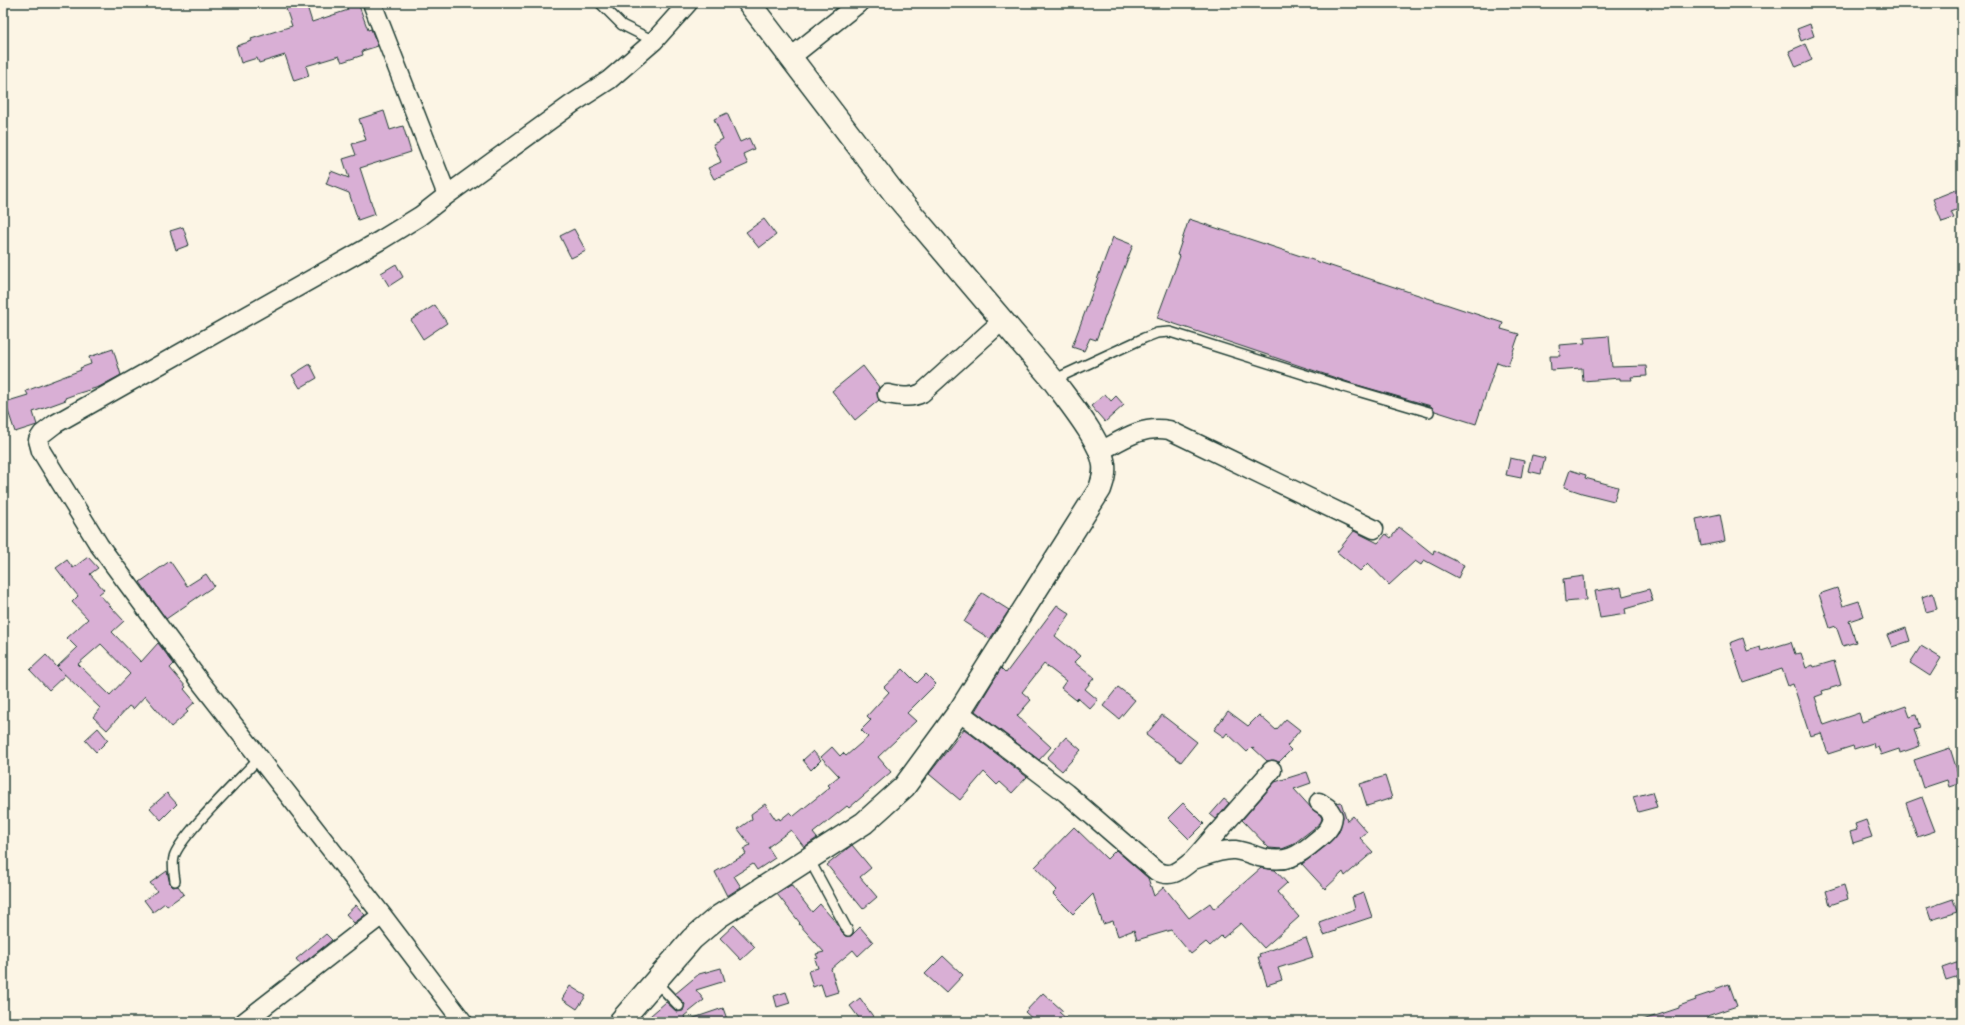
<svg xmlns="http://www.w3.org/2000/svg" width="1965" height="1025" font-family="'Architects Daughter',sans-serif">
<rect width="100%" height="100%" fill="#fcf5e5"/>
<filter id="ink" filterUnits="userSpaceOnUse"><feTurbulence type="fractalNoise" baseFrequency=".025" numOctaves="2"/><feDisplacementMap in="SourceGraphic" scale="8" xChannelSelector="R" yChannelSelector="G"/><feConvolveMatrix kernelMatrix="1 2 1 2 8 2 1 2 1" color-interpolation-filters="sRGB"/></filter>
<g filter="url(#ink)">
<path fill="#d9afd5" stroke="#1f3d34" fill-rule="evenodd" d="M284 3H306L312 22 348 10 345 3H358L368 30 371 29 378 46 362 51 363 55 342 62 339 56 306 66 309 76 294 81 285 55 259 63 257 58 241 63 236 46 252 41 251 39 292 26Z
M1810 24 1814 36 1801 41 1797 29Z
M1805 44 1812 60 1796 67 1789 51Z
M384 111 390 130 403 126 411 152 360 168 375 214 358 220 349 193 326 184 331 171 349 178 343 159 356 155 352 144 366 140 359 119Z
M727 113 740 142 749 138 754 149 743 154 748 164 714 179 708 168 721 162 713 144 723 139 714 119Z
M1958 189 1962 199V208L1951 212 1954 218 1942 222 1933 199Z
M764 219 776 235 759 248 746 232Z
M1189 219 1503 323 1501 329 1519 334 1508 366 1497 362 1476 424 1435 411 1431 406 1354 384 1157 318 1180 256 1177 255Z
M183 227 189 245 176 250 170 231Z
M574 229 586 251 571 258 560 236Z
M1113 237 1133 245 1096 340 1090 338 1084 351 1072 347Z
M396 264 403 277 389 286 381 273Z
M435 305 447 323 423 339 411 320Z
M1609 336 1612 367 1646 366 1647 376 1631 377 1632 380H1620V378L1583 381 1582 368 1551 370 1550 356H1560L1559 345 1585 343 1584 338Z
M113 349 121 375 99 387 76 394 65 398 66 400 33 412 37 425 15 432 5 402 28 395 26 391 81 370 80 368 91 364 89 357Z
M310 364 317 378 300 388 292 375Z
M863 366 879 387 877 393 879 400 855 420 832 391Z
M1105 394 1111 401 1116 396 1124 405 1105 422 1091 406Z
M1532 455 1545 458 1541 474 1528 471Z
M1510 458 1524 461 1521 478 1506 475Z
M1570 470 1586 475 1585 478 1618 487 1614 501 1582 493 1564 487Z
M1720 514 1725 541 1701 546 1696 519Z
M1399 527 1433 554 1434 550 1464 565 1458 578 1424 560 1421 565 1415 561 1389 585 1368 563 1360 571 1337 552 1354 531 1378 543 1386 534 1391 538Z
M88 557 98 568 90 574 104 590 99 594 124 621 112 632 141 662 158 643 174 664 170 668 186 687 184 689 195 702 186 710 188 712 171 727 145 696 133 709 129 706 107 730 93 717 100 708 58 668 65 675 49 690 30 670 46 655 57 667 77 648 67 638 88 619 72 602 78 596 56 568 67 560 73 568ZM101 644 130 674 110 695 78 664Z
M170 561 187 586 206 574 214 586 166 619 140 582Z
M1584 576 1586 600 1565 602 1563 579Z
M1621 587 1623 596 1649 589 1653 601 1625 609 1626 614 1600 618 1595 591Z
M1837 588 1843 606 1859 601 1864 616 1849 621 1856 642 1843 646 1836 626 1830 628 1819 594Z
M982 593 1009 610 990 639 964 622Z
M1933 593 1937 609 1926 612 1922 597Z
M1057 605 1070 614 1055 636 1080 656 1074 662 1094 678 1085 689 1098 700 1090 709 1078 698 1076 700 1061 688 1066 681 1044 664 1022 692 1031 700 1017 716 1051 747 1039 760 975 711 1001 668 1006 673Z
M1906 628 1910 641 1892 647 1887 635Z
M1743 638 1747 651 1760 647 1761 651 1791 642 1795 654 1801 653 1806 668 1813 665 1814 667 1834 661 1841 685 1822 691 1823 694 1815 697 1824 725 1859 713 1862 722 1906 706 1910 717 1916 715 1920 728 1914 730 1920 746 1900 753 1899 749 1881 755 1878 746 1874 748 1873 743 1854 749 1853 746 1828 754 1821 733 1810 736 1793 684 1788 686 1782 669 1743 682 1730 643Z
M1921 646 1941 658 1930 676 1910 663Z
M903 669 917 683 926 674 936 684 907 713 916 721 878 757 891 772 849 808 847 806 813 833 817 838 804 847 791 830 768 847 775 858 757 870 753 864 734 876 741 887 727 896 715 872 746 854 743 849 750 845 738 829 752 819 751 814 765 804 776 820 779 818 780 820 790 812 794 816 830 787 828 785 839 776 821 757 832 747 840 756 843 753 846 756 868 737 861 730 871 720 867 716 889 692 884 687Z
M1118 687 1135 700 1119 719 1103 706Z
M1228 711 1248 726 1259 715 1276 730 1286 719 1300 730 1287 746 1291 750 1279 762 1274 760 1267 761 1252 747 1247 752 1227 733 1224 737 1214 730Z
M1162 715 1197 742 1181 762 1146 735Z
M98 728 108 740 96 752 85 740Z
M964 729 1027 777 1012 793 1000 782 997 785 984 772 960 800 929 774Z
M1066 737 1081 750 1062 771 1047 758Z
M1950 748 1961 783 1949 787 1947 780 1923 788 1914 760Z
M813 751 821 760 811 770 803 760Z
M1307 772 1311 783 1294 789 1313 810 1320 815 1322 818 1321 822 1313 829 1292 845 1282 849 1269 848 1242 820 1275 782Z
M1385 776 1392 798 1367 806 1360 784Z
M1652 792 1657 807 1638 812 1633 797Z
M167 793 177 804 161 820 150 808Z
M1922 797 1935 831 1917 837 1906 803Z
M1224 799 1229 803 1215 819 1210 815Z
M1341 802 1347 821 1353 816 1367 832 1360 838 1373 852 1345 876 1343 872 1325 889 1302 864 1327 845 1339 832 1343 817 1337 803Z
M1183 803 1204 824 1189 839 1168 818Z
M1866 820 1872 837 1853 843 1850 832 1857 830 1855 824Z
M1074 827 1107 859 1116 850 1148 878 1154 896 1164 887 1189 918 1210 903 1214 909 1261 868 1275 870 1287 883 1277 892 1299 917 1264 948 1241 923 1223 938 1221 936 1210 946 1206 942 1191 954 1171 930 1137 940 1134 930 1118 936 1113 921 1103 924 1093 894 1073 914 1053 894 1057 890 1035 867Z
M852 845 871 868 860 877 877 897 863 909 827 865Z
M167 871 170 884 173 887 178 886 184 894 167 906 165 903 153 912 144 900 157 891 150 883Z
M791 885 812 912 820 904 837 924 845 936H851L860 927 873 942 858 956 853 950 831 969 838 992 825 996 821 984 813 987 808 971 818 968 815 959 818 958 816 954 824 952 799 924 800 923 777 894Z
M1844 885 1848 899 1830 905 1826 891Z
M1364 893 1372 917 1336 929V931L1324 935 1319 922 1355 909 1352 897Z
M1953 899 1957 912 1931 920 1927 908Z
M356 905 365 915 354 923 346 914Z
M734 925 755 947 741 960 720 938Z
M326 934 332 940 301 965 296 959Z
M1306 938 1313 957 1278 968 1282 980 1267 985 1258 957H1260L1259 954Z
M943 956 963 975 946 993 925 974Z
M1962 961V975L1946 980 1942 968Z
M721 968 725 981 696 990 704 1000 684 1016 686 1022H643L666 1002 677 1012 683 1011 685 1004 675 994 699 974Z
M1729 984 1737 1006 1707 1016 1708 1018 1697 1022H1644L1643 1020 1679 1008V1006L1696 1000 1695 998 1716 991 1715 989Z
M570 986 586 996 577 1009 562 999Z
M786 992 790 1003 777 1007 774 996Z
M1043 993 1063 1011 1059 1012 1070 1022H1036L1025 1012Z
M860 998 877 1022H862L850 1006Z
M723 1008 728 1022H688V1020Z"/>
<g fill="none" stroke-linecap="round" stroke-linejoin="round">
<g stroke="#1f3d34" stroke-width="12">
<path id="lane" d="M600 3 622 25 654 41
M1053 380 1144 338 1157 333 1170 332 1344 387 1429 412
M809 859 848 931
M175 881C174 873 172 865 174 857 178 838 243 776 259 758
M655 981 679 1006"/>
</g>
<g stroke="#1f3d34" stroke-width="21">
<path id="street" d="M372 3 447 195 572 104 609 80 654 41 688 3
M791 57 859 3
M447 195 420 216 381 240 55 424 42 434 38 440 41 451 99 545 198 679 382 915 463 1022
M887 394C900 396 910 399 922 393L1002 321
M1101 451C1123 439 1142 425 1169 430L1374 529
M959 712 1066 793 1156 871C1173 879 1180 870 1193 860L1272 770
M1193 860C1206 856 1221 849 1235 850 1243 851 1251 854 1259 857 1286 864 1297 857 1317 840 1326 833 1332 827 1333 816L1328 808 1319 802
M244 1022 382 915"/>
</g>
<g stroke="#1f3d34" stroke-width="25">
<path id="secondary" d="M620 1022 692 939 718 917 864 823 904 787 959 712 1100 489C1103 480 1105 474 1104 465 1101 440 1068 401 1053 380L894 193 749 3"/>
</g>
<use href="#lane" stroke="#fcf5e5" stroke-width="9"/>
<use href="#street" stroke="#fcf5e5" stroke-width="18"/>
<use href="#secondary" stroke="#fcf5e5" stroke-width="22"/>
</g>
</g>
<rect width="1965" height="1025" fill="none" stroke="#fcf5e5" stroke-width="16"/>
<rect x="8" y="8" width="1949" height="1009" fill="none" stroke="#1f3d34" stroke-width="1.5" filter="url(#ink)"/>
</svg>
